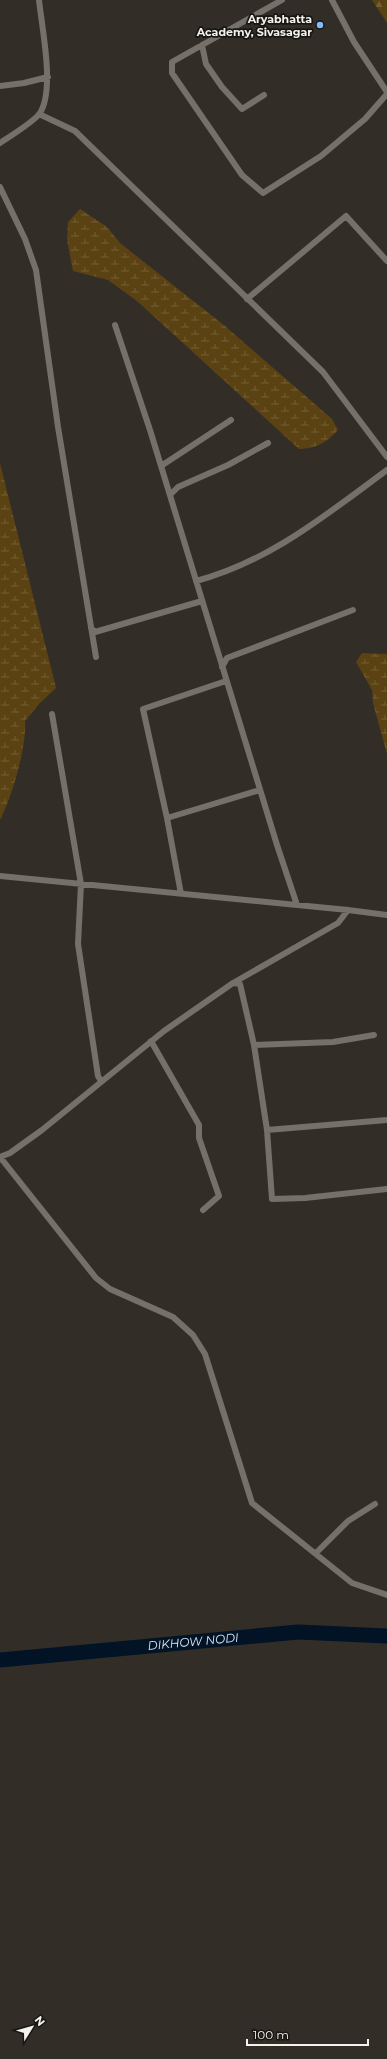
<svg xmlns="http://www.w3.org/2000/svg" width="387" height="2059" font-family="Montserrat,sans-serif">
<defs>
<pattern id="forest-firs" width="22" height="20" patternUnits="userSpaceOnUse"><rect width="22" height="20" fill="#5b4212"/><path d="M5 1l3.5 6h-7zM16 11l3.5 6h-7z" fill="#735e35"/></pattern>
<pattern id="wetland-marsh" width="20" height="14" patternUnits="userSpaceOnUse"><rect width="20" height="14" fill="#5b4212"/><path d="M1 5h8M5 5V1M11 12h8M15 12V8" fill="none" stroke="#735e35"/></pattern>
</defs>
<rect width="100%" height="100%" fill="#322e27"/>
<path fill="url(#forest-firs)" d="M372 0H387V23Z"/>
<path fill="url(#wetland-marsh)" d="M80 209 107 227 120 243 225 326 332 419 338 430C326 443 317 448 299 449L137 301 108 280 73 271 67 240 68 222Z
M0 463 56 688 40 703 25 721C27 746 12 797 0 820Z
M362 653 387 654V754L373 703 372 690 356 662Z"/>
<g fill="none" stroke-linecap="round" stroke-linejoin="round">
<path stroke="#021325" stroke-width="15" id="s1" d="M0 1660 298 1632 387 1636"/>
<path stroke="#757069" stroke-width="6" d="M282 0 172 62V73L242 175 263 193 321 156 365 119 387 94
M332 0 354 42 387 92
M202 45 206 64 222 87 242 109 264 95
M0 86 24 83 48 77
M39 114 75 131 323 372 387 457
M0 143C9 137 35 121 40 113 55 89 42 29 39 0
M0 187 25 239 36 270 58 427 96 657
M247 299 346 216 387 261
M115 325 150 430 277 845 297 905
M161 466 231 420
M170 495 178 487 228 465 268 443
M196 581C269 562 327 514 387 470
M91 628 95 632 202 601
M222 667 227 658 353 610
M52 714 81 884 78 944 98 1076 101 1081
M167 818 260 790
M0 876 348 910 387 915
M181 894 167 818 143 709 226 681
M233 983 240 984 254 1045 267 1130 272 1199 305 1198 387 1189
M151 1041 199 1125V1138L219 1196 203 1210
M254 1045 333 1042 374 1035
M267 1130 387 1120
M0 1157 96 1278 110 1289 173 1317 193 1335 205 1354 252 1503 352 1583 387 1595
M0 1157 10 1153 42 1130 164 1031 233 983 338 923 348 910
M316 1553 348 1521 375 1504"/>
</g>
<circle fill="#81bcfa" stroke="#181613" stroke-width="1.5" cx="320" cy="25" r="4"/>
<g text-anchor="middle" stroke-width="3.5" stroke-linejoin="round" paint-order="stroke">
<g font-size="11" font-weight="bold" fill="#f4f2ed" stroke="#181613" text-anchor="end">
<text x="312" y="23">Aryabhatta<tspan x="312" dy="13">Academy, Sivasagar</tspan></text>
</g>
<g font-size="12" font-style="italic" fill="#d7e6f7" stroke="#181613">
<text dy="4" stroke="none"><textPath href="#s1" startOffset="194">DIKHOW NODI</textPath></text>
</g>
</g>
<g transform="translate(32 2027) rotate(53)" stroke="#181613" stroke-width="3" paint-order="stroke">
<path d="M0-3L7 15L0 10L-7 15Z" fill="#f4f2ed"/>
<text y="-6" font-size="11" font-weight="bold" text-anchor="middle" fill="#f4f2ed">N</text>
</g>
<path d="M247 2039v6h121v-6" fill="none" stroke="#f4f2ed" stroke-width="2"/>
<text x="253" y="2039" font-size="12" fill="#f4f2ed" stroke="#181613" stroke-width="3" paint-order="stroke">100 m</text>
</svg>
